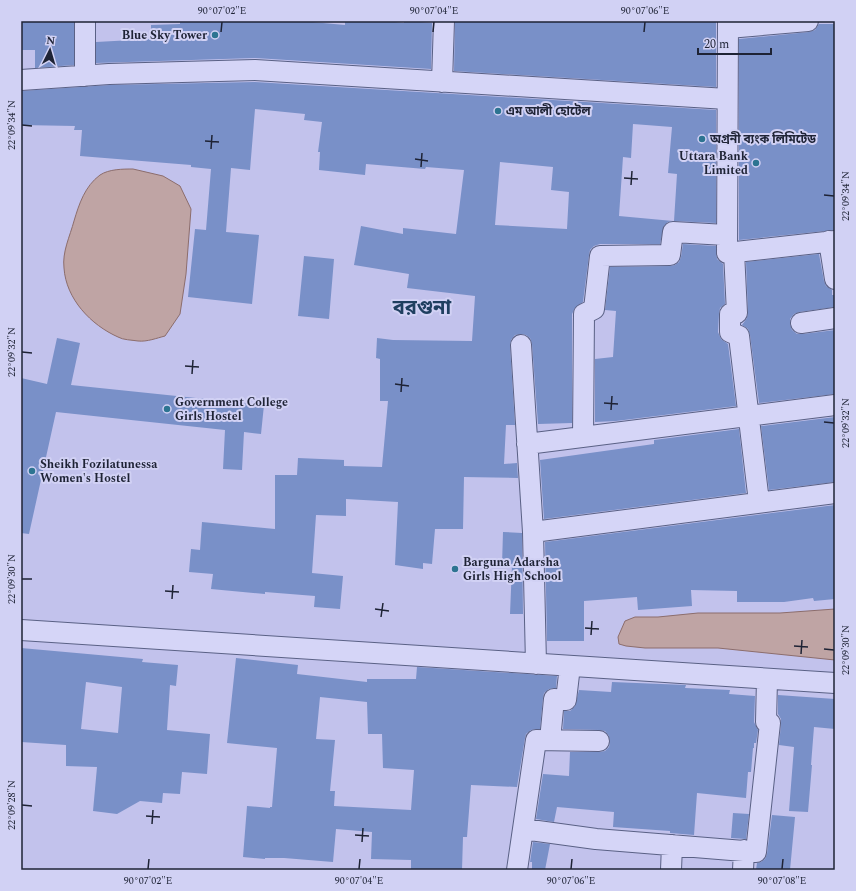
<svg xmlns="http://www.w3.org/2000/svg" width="856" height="891" font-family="Spectral,'Noto Sans Bengali',serif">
<rect width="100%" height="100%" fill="#c2c2ec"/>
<path fill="#bfa4a4" stroke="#8c6d6c" d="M133 169 163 176 180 186 191 209 186 274 180 314 165 336C157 338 147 342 138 341 132 340 123 340 118 337 91 325 66 299 64 268 62 252 70 236 74 221 79 204 85 186 100 175 109 169 123 169 133 169Z
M835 609V660L718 648H645L626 646 619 644 618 637 625 621 635 617H658L698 613H780Z"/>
<path fill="#7990c8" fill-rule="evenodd" d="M21 21H74V65L35 68V50H21Z
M180 21H301L345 25V21H385L404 23V21H408L432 23 431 69 255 58 96 63V42L151 39V25L180 24Z
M455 21H716V87L454 71Z
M819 24H835V230L739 240V39L809 32 815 30Z
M255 82 716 110V223L674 221 677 174 668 173 672 127 633 124 631 158 623 157 619 216 673 221 668 222 664 226 660 244H600L594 246 590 250 589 255 583 302 575 308 572 314V423L538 424 532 344 530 338 526 335 521 334 515 335 511 340 510 346 515 425H506L504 464 517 463 518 478 464 477 463 529H435L432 564 423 563V569L395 565 398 502 346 499V516L316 515 312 573 343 576 340 609 314 607 315 596 265 592V594L211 589 213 574 189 572 191 549 200 550 202 522 275 529V475H297L298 458 344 460V466L382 467 388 401H380V359L376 358 377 338 393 340 472 341 475 296 407 288 409 274 354 265 361 226 403 234V228L456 234 464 170 426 167 425 169 366 164 365 175 319 170 320 152H318L322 122 304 120 305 114 255 109 250 170 231 168 226 232 259 235 252 304 188 297 195 229 206 230 211 169 191 167V165L80 156 82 130H74L75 126 21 125V91L110 85ZM500 162 553 167 551 190 569 192 567 229 495 225Z
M683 244 716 246 717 259 723 264 725 304 720 308 719 314 718 332 721 339 728 344 736 406 616 421 595 422V359L613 357 616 311 605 310 610 267 670 266 675 265 679 262 681 257Z
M819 254 824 281 826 286 832 290V295H835V307L799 312 794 314 790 319V324L792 330 797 334H803L835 330V394L759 403 750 335 748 329 742 325 747 318 748 312 746 262Z
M304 256 334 259 329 319 298 316Z
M57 338 80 343 71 385 264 405 261 434 244 432 242 470 223 469 225 430 56 412 29 534 21 533V378L47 384Z
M835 417V482L769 490 761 426Z
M739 429 746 493 544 519 540 460 654 444V440Z
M835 505V599L814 601 813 598 784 602H737V591L691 590 692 606 638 610 637 597 584 601V641H547L545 542Z
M503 532 522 533 523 614H510L512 565H502Z
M21 648 143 659 142 662 178 665 176 686 170 685 167 730 210 734 207 774 182 772 180 794 163 793 162 803 140 801 117 814 93 811 97 767 66 766V745L21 742ZM86 682 122 687 118 733 81 729Z
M236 658 298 665 297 674 367 682V679H416L417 667 557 676 556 688 549 689 544 693 543 698 540 729 531 730 526 734 525 738 517 787 471 785 467 837H463L462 870H411V860L371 859 372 832 336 829 333 862 284 858H265V859L243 857 247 806 270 808V807H272L277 748 227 743ZM320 697 367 702 368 734H382L383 768 414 770 411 810 334 806 335 791H330L335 740 316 739Z
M612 682 686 685 685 688 730 690 729 694 755 696 754 722 758 730 756 743H754V748H753L751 772H748L746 798 697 793 694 835 670 833V831L613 827 614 812 557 807 554 822 536 819 543 774 569 776 570 752H599L605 751 609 747 610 742 609 736 605 731 599 730 563 729 564 711H570L575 706 579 690 611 692Z
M778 695 835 699V729L814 727 811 765H812L808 812 789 811 794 747 779 745 781 724V719L778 714Z
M733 813 749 814 746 839 731 838Z
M772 815 795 817 790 870H756L757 863 761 862 765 859 767 854Z
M533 842 550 844 545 870H532V862H530Z"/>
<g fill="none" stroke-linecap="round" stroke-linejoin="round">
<g stroke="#5a6185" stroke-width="22">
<path id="minor" d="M728 21 727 253 835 241
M728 28 808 21
M85 76V21
M21 80 109 74 255 70 727 99
M442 82 444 21
M829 241 835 279
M734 252 737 313 730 314V332L739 336 759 502
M801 323 835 318
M521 345 533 532 536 664
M583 437 584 314 594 309 600 256 670 255 673 232 726 235
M527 444 835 405
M533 532 835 493
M21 630 835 683
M550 740 554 699 566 700 570 666
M523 829 596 839 756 852 770 723 766 722 767 679
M517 870 536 740 599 741
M671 870 672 845
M743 870 744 850"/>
</g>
<use href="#minor" stroke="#d5d5f7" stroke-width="20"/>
</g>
<path fill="none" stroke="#1e2335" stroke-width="1.5" d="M221 32 222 22M433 32 434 22M644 32 645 22M22 125 32 126M205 141 219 142M211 149 212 135M415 159 428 161M421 167 422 153M624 178 638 179M631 185 632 171M824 195 834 196M22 352 32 353M185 366 199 367M192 374 193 360M395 384 409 386M401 392 402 378M604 403 618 404M611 410 612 396M824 422 834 423M22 579H32M165 591 179 592M172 599 173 585M375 609 389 611M381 617 383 603M585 628 599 629M591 635 592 621M794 646 808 647M824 649 834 650M801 654 802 640M22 805 32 806M146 816 160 817M152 824 153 810M355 835 369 836M362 842 363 828M148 869 149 859M359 869 360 859M571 869 572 859M782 869 783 859"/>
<g fill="#2d7491" stroke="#d1d1f4" stroke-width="1.5">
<circle cx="215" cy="35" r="4"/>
<circle cx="498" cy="111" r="4"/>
<circle cx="702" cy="139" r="4"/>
<circle cx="756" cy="163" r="4"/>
<circle cx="167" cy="409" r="4"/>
<circle cx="32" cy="471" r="4"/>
<circle cx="455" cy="569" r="4"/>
</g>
<g text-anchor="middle" stroke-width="4" stroke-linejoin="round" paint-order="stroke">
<g font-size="12" font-weight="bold" fill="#1e2335" stroke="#d1d1f4" text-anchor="start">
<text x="207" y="39" text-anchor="end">Blue Sky Tower</text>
<text x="506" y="115">এম আলী হোটেল</text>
<text x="710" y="143">অগ্রনী ব্যংক লিমিটেড</text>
<text x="748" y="160" text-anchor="end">Uttara Bank<tspan x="748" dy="14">Limited</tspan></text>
<text x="175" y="406">Government College<tspan x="175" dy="14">Girls Hostel</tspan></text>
<text x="40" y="468">Sheikh Fozilatunessa<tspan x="40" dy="14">Women's Hostel</tspan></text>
<text x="463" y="566">Barguna Adarsha<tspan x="463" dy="14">Girls High School</tspan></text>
</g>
<g font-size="20" font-weight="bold" fill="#1f3f60" stroke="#d1d1f4">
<text x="422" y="314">বরগুনা</text>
</g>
</g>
<rect width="856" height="891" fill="none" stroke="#d1d1f4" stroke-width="44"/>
<g transform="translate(50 50) rotate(5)" stroke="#d1d1f4" stroke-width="3" paint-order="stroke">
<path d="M0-3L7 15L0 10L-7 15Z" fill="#1e2335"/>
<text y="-6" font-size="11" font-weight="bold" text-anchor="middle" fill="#1e2335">N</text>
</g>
<path d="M698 48v6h73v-6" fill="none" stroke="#1e2335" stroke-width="2"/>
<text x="704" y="48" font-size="12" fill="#1e2335" stroke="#d1d1f4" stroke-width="3" paint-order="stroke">20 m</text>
<rect x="22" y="22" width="812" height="847" fill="none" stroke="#1e2335" stroke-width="1.5"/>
<g font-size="10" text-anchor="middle" fill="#1e2335">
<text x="222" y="14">90°07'02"E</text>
<text x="434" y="14">90°07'04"E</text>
<text x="645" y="14">90°07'06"E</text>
<text transform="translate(11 125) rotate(-90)" y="4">22°09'34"N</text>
<text transform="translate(845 196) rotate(-90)" y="4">22°09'34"N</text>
<text transform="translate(11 352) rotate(-90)" y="4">22°09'32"N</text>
<text transform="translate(845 423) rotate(-90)" y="4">22°09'32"N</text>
<text transform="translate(11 579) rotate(-90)" y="4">22°09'30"N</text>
<text transform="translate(845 650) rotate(-90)" y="4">22°09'30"N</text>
<text transform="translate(11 805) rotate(-90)" y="4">22°09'28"N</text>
<text x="148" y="884">90°07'02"E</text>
<text x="359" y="884">90°07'04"E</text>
<text x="571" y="884">90°07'06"E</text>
<text x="782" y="884">90°07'08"E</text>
</g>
</svg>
